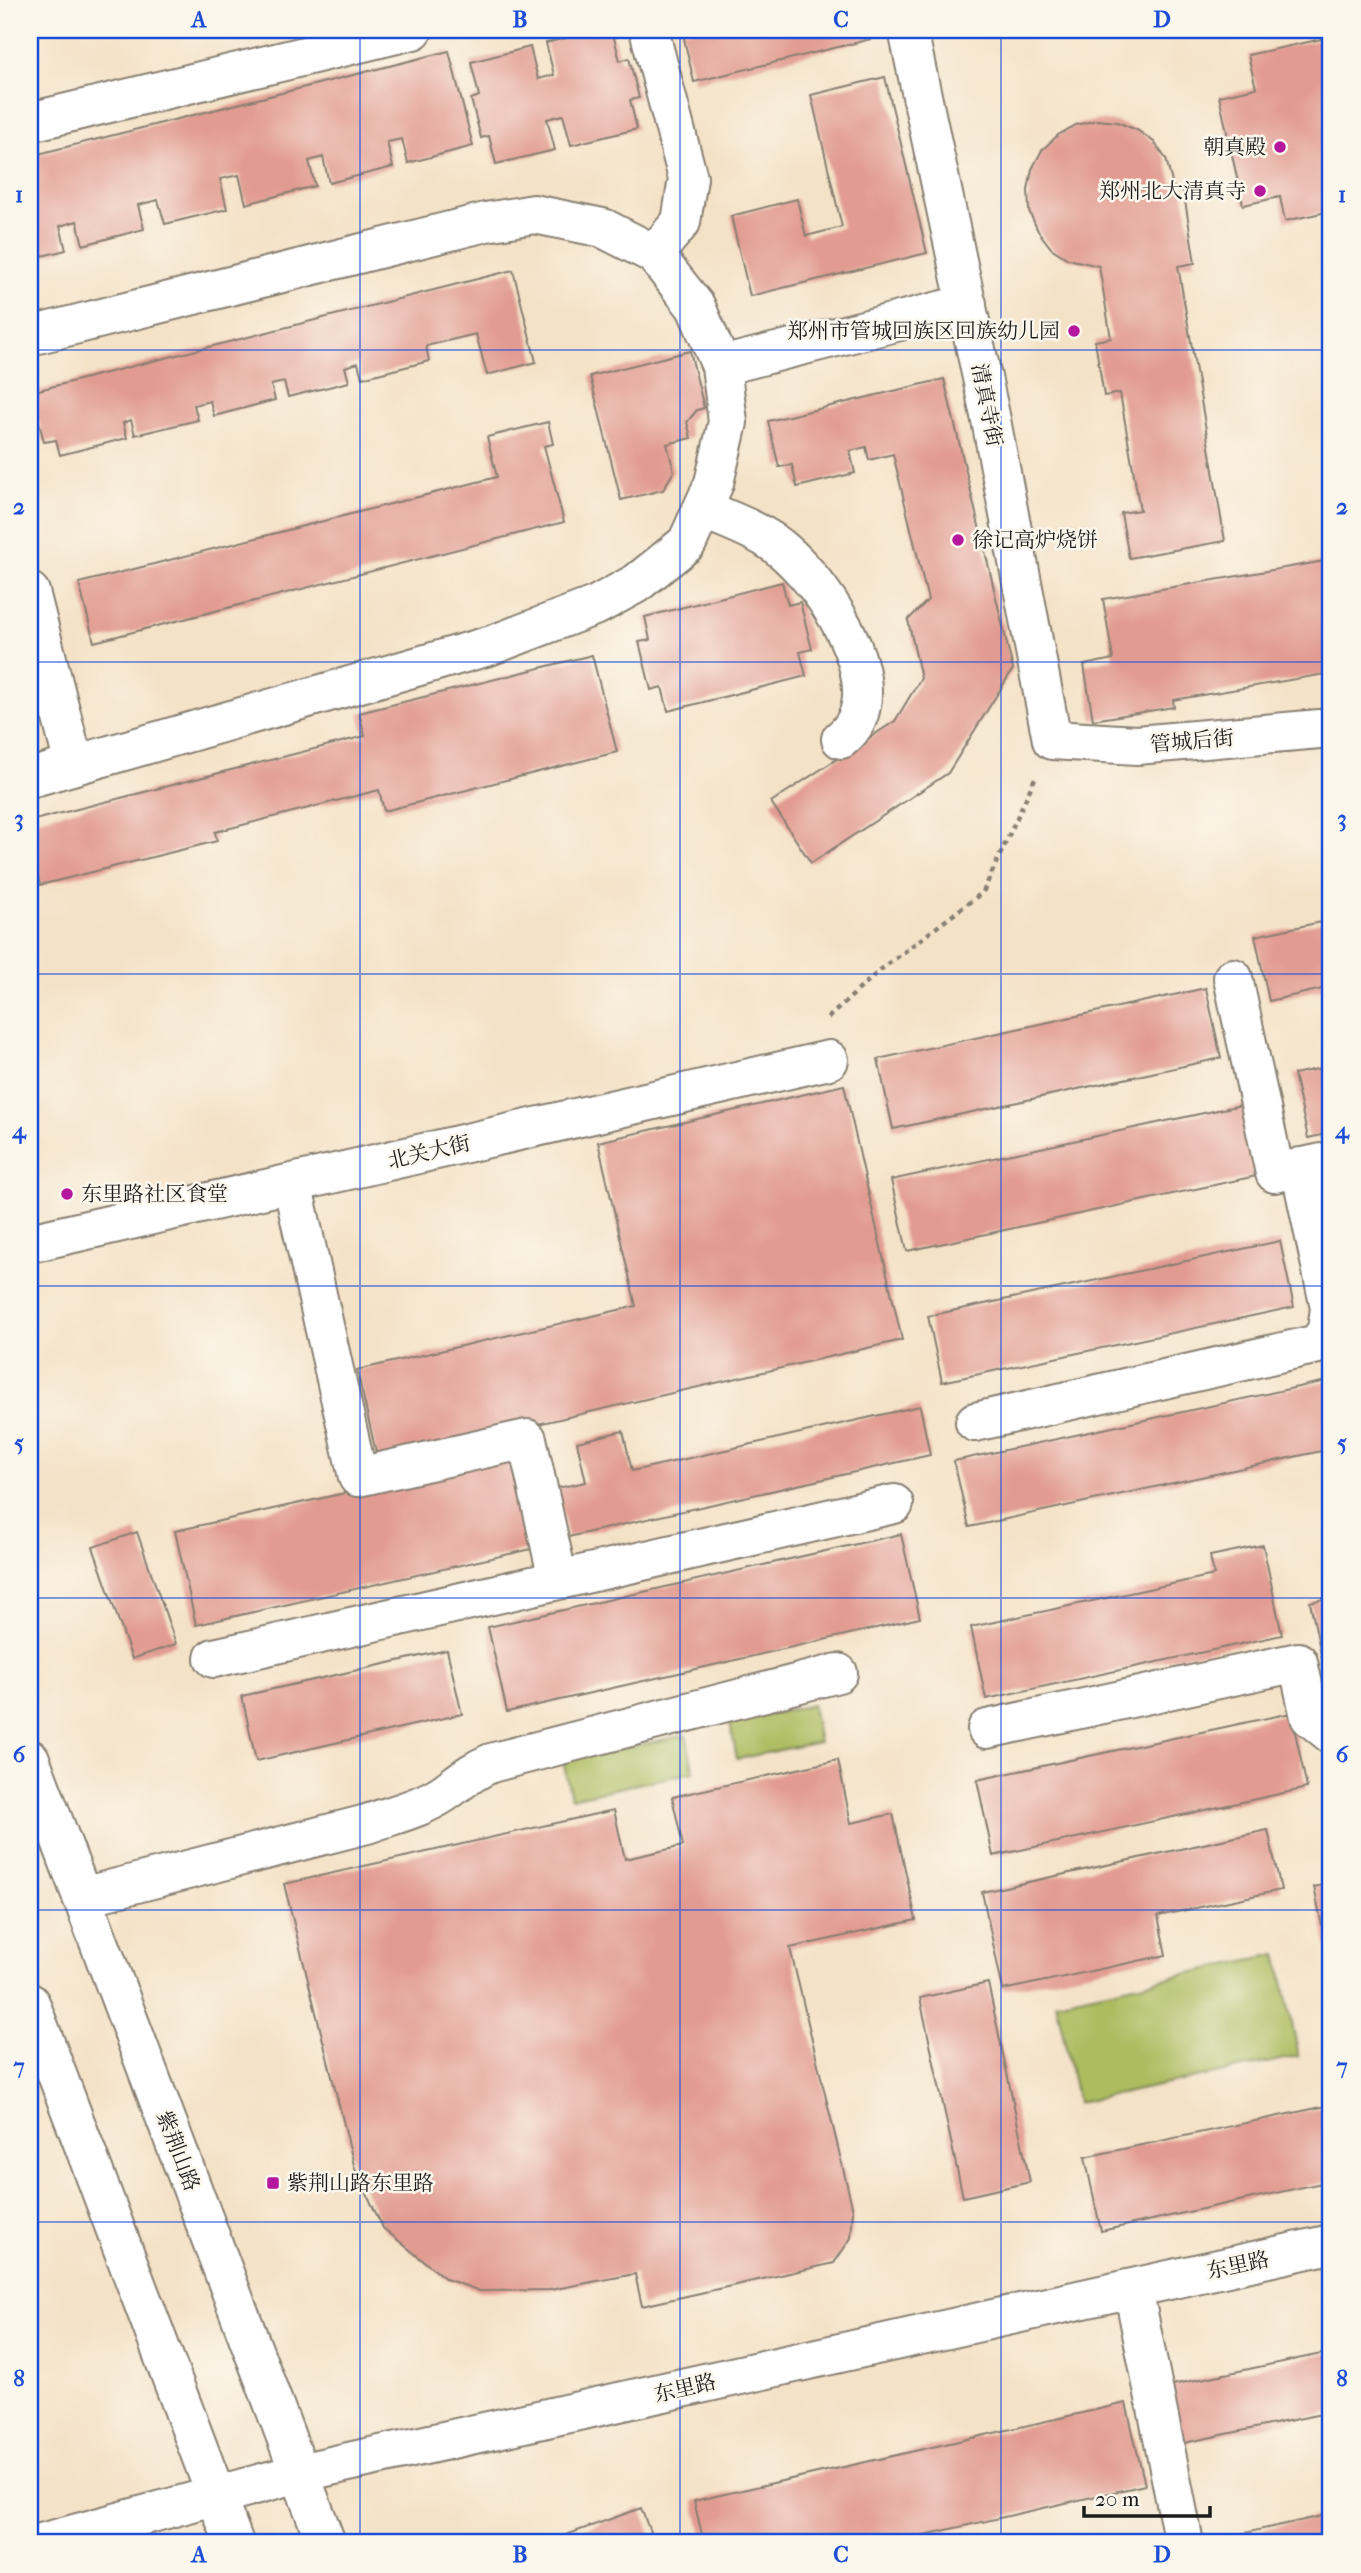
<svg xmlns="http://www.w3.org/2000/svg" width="1361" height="2573" font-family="'IM FELL French Canon','Noto Serif SC',serif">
<rect width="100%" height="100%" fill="#fbf7ec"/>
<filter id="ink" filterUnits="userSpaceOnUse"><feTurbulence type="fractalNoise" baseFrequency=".0143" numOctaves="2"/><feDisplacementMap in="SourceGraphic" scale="14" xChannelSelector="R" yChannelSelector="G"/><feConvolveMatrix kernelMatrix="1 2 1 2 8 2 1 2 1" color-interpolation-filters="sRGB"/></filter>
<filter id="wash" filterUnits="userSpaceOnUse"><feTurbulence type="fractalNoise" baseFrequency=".00686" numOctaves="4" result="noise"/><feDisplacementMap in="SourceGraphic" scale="28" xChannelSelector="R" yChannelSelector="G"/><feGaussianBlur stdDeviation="1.57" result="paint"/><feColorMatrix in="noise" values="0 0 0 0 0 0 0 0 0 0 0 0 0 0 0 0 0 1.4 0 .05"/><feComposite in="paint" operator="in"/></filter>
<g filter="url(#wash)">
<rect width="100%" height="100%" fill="#f4e2c7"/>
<path fill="#acbc5f" stroke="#646c3e" stroke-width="2" d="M812 1705 819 1742 737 1759 730 1723Z
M686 1735 694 1772 571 1798 563 1761Z
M1277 1954 1299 2056 1078 2103 1056 2002Z"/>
<g id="blocks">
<path fill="#e29b91" d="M597 30H612L620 61 629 58 639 98 630 100 637 129 571 145 563 115 547 119 555 150 496 164 489 136 481 138 471 99 479 96 471 62 530 47 538 79 554 75 546 43Z
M682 30H869L871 39 694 82Z
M1331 37V211L1285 221 1280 197 1243 205 1219 96 1256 88 1248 55Z
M449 51 473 146 408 163 402 139 387 142 393 167 329 183 323 157 309 161 315 186 246 204 239 175 220 179 227 209 165 224 158 200 138 205 144 229 83 245 77 221 60 226 66 250 30 259V156Z
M885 77 927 253 750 296 731 216 797 199 806 236 842 227 811 95Z
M1097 120 1117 122 1137 130 1154 142 1166 159 1174 190 1183 188 1195 263 1178 266 1225 541 1129 558 1121 513 1140 510 1120 393 1104 396 1095 341 1111 338 1099 266 1068 259 1051 248 1038 231 1029 211 1028 190 1032 169 1042 150 1058 135 1076 125Z
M513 270 536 362 487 375 476 334 426 346 429 361 362 378 358 363 345 367 349 382 288 397 284 382 271 385 275 400 214 416 210 401 194 405 198 420 135 435 131 420 123 423 127 438 60 455 56 440 44 442 31 392Z
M690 351 704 408 697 410 687 422 691 438 667 444 674 471 663 490 621 500 590 376Z
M944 379 1013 669 948 773 811 863 771 802 895 721 921 678 908 620 928 600 893 454 869 460 866 447 850 451 855 473 797 487 792 465 779 467 768 421Z
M548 422 553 444 544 446 564 522 94 642 79 583 497 477 487 437Z
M1331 560V673L1173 700 1174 707 1093 720 1084 665 1113 659 1103 599Z
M782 582 788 605 800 602 812 649 800 652 806 676 668 711 662 687 651 690 639 642 650 640 645 617Z
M592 655 617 752 384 811 379 790 215 832 217 841 40 885 30 844V821L365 736 359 713Z
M1331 920V987L1269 1001 1255 936Z
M1206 988 1221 1058 893 1129 878 1059Z
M1331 1066V1133L1308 1138 1294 1074Z
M844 1085 902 1340 378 1461 357 1370 636 1306 598 1142Z
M1246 1104 1261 1175 907 1251 891 1180Z
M1280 1241 1294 1307 942 1382 928 1316Z
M1331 1380V1449L969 1527 954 1461Z
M920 1406 930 1455 568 1537 557 1488 586 1482 577 1442 623 1431 632 1471Z
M515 1455 536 1548 196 1625 175 1531Z
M137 1532 176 1644 132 1659 93 1547Z
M901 1534 920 1618 507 1712 488 1627Z
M1263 1545 1282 1635 986 1699 971 1627 1214 1575 1210 1556Z
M1331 1597V1697H1330L1310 1602Z
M447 1650 462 1714 256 1761 242 1696Z
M1291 1713 1307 1788 993 1856 977 1780Z
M838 1760 851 1823 893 1814 916 1920 790 1948 853 2210 851 2238 834 2263 642 2306 635 2274 550 2290 480 2291 446 2279 383 2228 355 2169 284 1884 614 1810 625 1859 683 1846 672 1797Z
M1268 1830 1281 1890 1158 1916 1166 1955 1003 1990 982 1892Z
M1331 1883V1964H1330L1314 1887Z
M988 1983 1030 2182 963 2197 920 1998Z
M1331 2105V2181L1101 2231 1085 2157Z
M1331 2352V2412L1179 2444 1167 2386Z
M1126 2403 1145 2485 889 2543H704L694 2501Z
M641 2508 654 2543H544Z
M1331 2514V2543H1204V2542Z"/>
</g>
</g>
<g filter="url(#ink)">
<use href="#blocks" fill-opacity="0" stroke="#887f72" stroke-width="2"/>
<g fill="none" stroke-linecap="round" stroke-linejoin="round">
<g stroke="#887f72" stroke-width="42">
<path id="minor" d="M649 30 688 178 681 222 654 254
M908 30 991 420 1052 740 1137 745 1331 728
M30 122 413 30
M30 336 486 222 534 214 603 228 654 254 696 307 721 366 728 422 714 483 687 543 637 583 597 605 492 645 30 778
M721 366 967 304
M703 509C723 518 747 526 766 538 816 567 902 691 841 739
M30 592 74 765
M1233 978 1275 1173 1331 1161
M292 1183 358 1477 527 1439 558 1580
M30 1243 829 1060
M975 1422 1318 1344 1327 1330 1330 1308 1300 1167
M214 1658 894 1504
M987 1729 1298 1662 1310 1717 1331 1734
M82 1897 367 1824C392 1815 422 1808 444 1793 461 1781 472 1771 491 1763L838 1673
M1133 2288 1184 2543
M41 2543 299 2473 1331 2244"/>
</g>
<g stroke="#887f72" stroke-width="42">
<path id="major" d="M30 1759 326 2543
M30 2003 234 2543"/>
</g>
<path stroke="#887f72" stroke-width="4.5" stroke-dasharray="5 5" stroke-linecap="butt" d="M828 1018 879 971 983 892 1036 776"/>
<use href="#minor" stroke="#fff" stroke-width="38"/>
<use href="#major" stroke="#fff" stroke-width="38"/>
</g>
</g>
<path fill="none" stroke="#1d4ed8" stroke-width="2" stroke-opacity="0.55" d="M360 30V2543M680 30V2543M1001 30V2543M30 350H1331M30 662H1331M30 974H1331M30 1286H1331M30 1598H1331M30 1910H1331M30 2222H1331"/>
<g fill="#b5179e" stroke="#fbf7ec" stroke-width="2.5">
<circle cx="1280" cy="147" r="7"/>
<circle cx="1260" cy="191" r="7"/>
<circle cx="1074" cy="331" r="7"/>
<circle cx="958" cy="540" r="7"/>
<circle cx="67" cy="1194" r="7"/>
<rect x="266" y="2176" width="14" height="14" rx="3.5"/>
</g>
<g text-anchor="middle" stroke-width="5" stroke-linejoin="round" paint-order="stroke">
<g font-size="21" fill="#1c1c1c" stroke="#fbf7ec" text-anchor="end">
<text x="1266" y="154">朝真殿</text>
<text x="1246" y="198">郑州北大清真寺</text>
<text x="1060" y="338">郑州市管城回族区回族幼儿园</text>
<text x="972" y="547" text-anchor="start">徐记高炉烧饼</text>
<text x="81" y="1201" text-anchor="start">东里路社区食堂</text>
<text x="287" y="2190" text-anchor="start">紫荆山路东里路</text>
</g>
<g font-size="21" fill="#1c1c1c" stroke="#fbf7ec">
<text transform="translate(987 405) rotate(79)" y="7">清真寺街</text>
<text transform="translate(1192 741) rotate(-5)" y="7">管城后街</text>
<text transform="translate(429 1152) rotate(-13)" y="7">北关大街</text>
<text transform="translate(178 2151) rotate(69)" y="7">紫荆山路</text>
<text transform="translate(1238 2265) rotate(-12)" y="7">东里路</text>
<text transform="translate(685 2388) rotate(-13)" y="7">东里路</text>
</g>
</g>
<rect width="1361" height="2573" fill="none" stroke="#fbf7ec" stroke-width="77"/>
<path d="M1084 2506v10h126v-10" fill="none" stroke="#1c1c1c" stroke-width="3.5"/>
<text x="1095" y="2506" font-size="21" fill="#1c1c1c" stroke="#fbf7ec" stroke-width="5" paint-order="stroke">20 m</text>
<rect x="38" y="38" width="1284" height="2496" fill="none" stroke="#1d4ed8" stroke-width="2.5"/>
<g font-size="23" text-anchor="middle" font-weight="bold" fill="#1d4ed8">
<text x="199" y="27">A</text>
<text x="520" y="27">B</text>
<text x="841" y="27">C</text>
<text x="1162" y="27">D</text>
<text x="19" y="202">1</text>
<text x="1342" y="202">1</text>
<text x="19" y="514">2</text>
<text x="1342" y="514">2</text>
<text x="19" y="826">3</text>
<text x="1342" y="826">3</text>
<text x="19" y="1138">4</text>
<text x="1342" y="1138">4</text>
<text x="19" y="1450">5</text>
<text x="1342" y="1450">5</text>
<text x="19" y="1762">6</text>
<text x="1342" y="1762">6</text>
<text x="19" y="2074">7</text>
<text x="1342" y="2074">7</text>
<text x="19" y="2386">8</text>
<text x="1342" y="2386">8</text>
<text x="199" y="2562">A</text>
<text x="520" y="2562">B</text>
<text x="841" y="2562">C</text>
<text x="1162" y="2562">D</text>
</g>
</svg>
